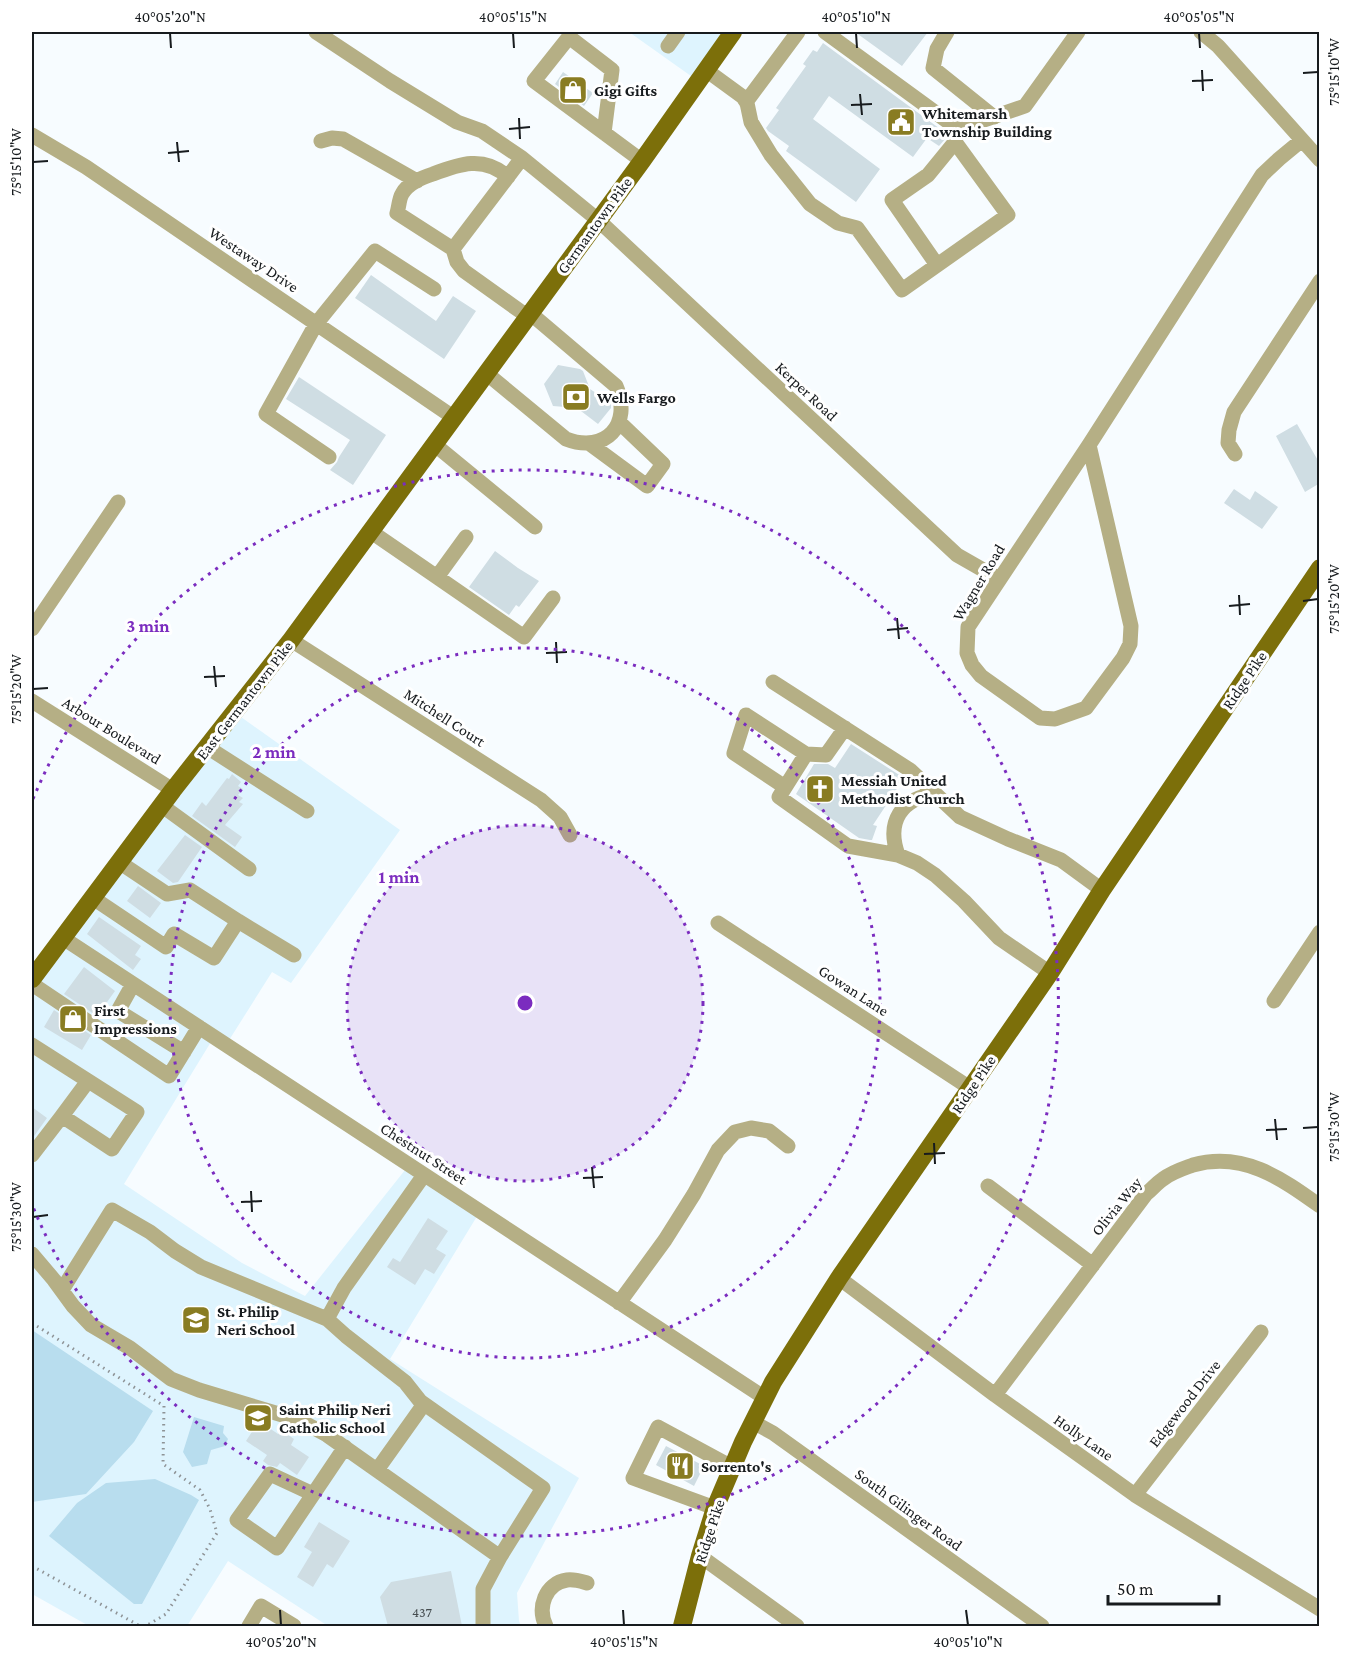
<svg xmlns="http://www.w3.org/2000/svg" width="1351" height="1658" font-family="'Crimson Pro',serif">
<rect width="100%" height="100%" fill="#f7fcff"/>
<path fill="#def4fe" d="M629 32H733L698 81Z
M234 712 400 830 291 983 272 972 226 1045 214 1037 124 1184 242 1263 305 1296 409 1165 479 1213 390 1359 579 1478 517 1593 519 1621 521 1626H328L228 1561 187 1626H89L32 1594V979Z"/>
<path fill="#b8ddee" d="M32 1330 153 1411 134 1442 86 1494 32 1502Z
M194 1417 224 1426 223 1433 228 1439 225 1446 211 1450 207 1464 192 1467 183 1452Z
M155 1479 191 1495 199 1500 142 1604H134L49 1536 77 1503 106 1483Z"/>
<path fill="#cfdde3" d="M855 32H928L902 66Z
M823 43 947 134 946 138 939 146 927 138 913 157 829 96 813 119 880 169 856 202 786 151 789 146 768 131 766 128 779 110 776 108 806 66 803 64 813 50 817 52Z
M563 72 593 93 584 106 555 84Z
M371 275 436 321 453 296 476 311 444 359 355 298Z
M558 365 580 369 583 371 590 389 611 403V408L598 424 577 408 553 406 544 384Z
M299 377 386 435 353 485 330 470 337 462 339 457 350 440 286 399Z
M1297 424 1320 464V483L1305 492 1276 436Z
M1234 489 1250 500 1255 491 1278 507 1262 529 1224 503Z
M495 551 518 568 539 581 519 607 516 605 509 615 469 587Z
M851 744 904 778 873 825 877 826 872 840H870L859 838 796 794 814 764H828L835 768Z
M232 774 241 782 238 786 243 789 238 795 243 798 239 802 243 804 225 825 242 837 235 847 192 816 202 802 206 806 227 778 229 779Z
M185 835 202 847 178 882 173 883 157 871Z
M138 886 161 903 150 918 127 901Z
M99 917 141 946 135 955 141 959 133 970 87 934Z
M84 967 115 991 97 1016 64 994Z
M54 1010 91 1035 82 1050 44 1027Z
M32 1107 47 1118 32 1139Z
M428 1218 448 1231 436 1249 446 1255 434 1274 425 1269 415 1285 387 1267 393 1258 400 1262Z
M259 1421 278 1434 281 1430 294 1439 291 1445 309 1457 297 1475 280 1463 277 1467 268 1465 263 1461 267 1455 246 1441Z
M666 1446 704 1466 694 1486 656 1465Z
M319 1522 350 1541 333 1568 327 1564 313 1587 297 1577 312 1552 304 1547Z
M451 1571 462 1626H388L380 1597 391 1582Z"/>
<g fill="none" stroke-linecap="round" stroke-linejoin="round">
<path stroke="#8e9396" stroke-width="3" stroke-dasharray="1.5 4.5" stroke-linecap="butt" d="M32 1323 164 1406 163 1464 200 1490 210 1509 217 1533 166 1614 146 1626
M32 1566 140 1626"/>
<path stroke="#b5af85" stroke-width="15" d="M316 32 390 81 457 122 482 131 522 158 598 220 957 555 999 579
M825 32 958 129
M947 32 937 49 933 68 994 117
M1201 32 1218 46 1320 160
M668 46 678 32
M706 70 743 97 747 103 751 122 771 155 810 204 838 223 857 228 902 290 1008 215 955 142 958 129 1025 106 1078 32
M746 102 798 32
M604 133 612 70 569 37 534 81 642 161
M32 135 86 167 453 417
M321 141 332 138 343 139 417 181
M453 249 522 158
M937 265 892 200 928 175 955 142
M486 373 566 439C605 454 633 425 616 386L530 313 520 311 464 271 457 262 453 249 397 213C399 207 399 199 402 194 408 183 421 178 433 174 459 164 484 155 508 177
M434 444 535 527
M590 444 647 486 663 464 619 422
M1089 445 1131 626 1130 644 1123 658 1086 708 1055 719 1040 718 981 676 972 665 967 653 968 627 1089 445 1262 175 1279 159 1302 140
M1235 454 1228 443 1229 430 1234 412 1320 281
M329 457 266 414 316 324 375 251 434 289
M370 531 437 577 466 537
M437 577 524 637 553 598
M32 629 118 502
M291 640 541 800 560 817 570 835
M773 682 910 770 960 817 1008 839 1061 860 1102 890
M32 701 173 790
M207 747 307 811
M806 754 779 797 848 846 898 855 917 863 935 875 964 901 999 938 1050 973
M785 787 734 753 746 715 806 754 826 755 845 728
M161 805 249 869
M898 855C886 822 901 798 936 794
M119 862 167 894 190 890 238 921
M93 898 166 947 174 934 214 958 238 921 294 955
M718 923 970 1088
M63 938 765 1398
M32 984 169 1076 199 1027
M133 984 118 1011 184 1052
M1274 1001 1320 932
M32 1045 137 1112 112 1149 62 1116 32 1155
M62 1116 88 1081
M988 1186 1093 1265
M32 1254 54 1280 73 1306 91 1325 130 1348 171 1379 199 1390 299 1420 327 1435 500 1557
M839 1278 995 1395 1135 1495 1320 1609
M62 1290 112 1210 150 1232 175 1251 201 1267 327 1319 346 1336 405 1382 420 1401 543 1488 500 1557 483 1589V1626
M619 1303 665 1240 694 1194 718 1150 735 1132 751 1128 769 1131 788 1146
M327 1319 344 1288 424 1175
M995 1395 1146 1194C1152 1189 1157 1183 1163 1179 1172 1172 1182 1169 1193 1165 1243 1151 1281 1178 1320 1206
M753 1422 773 1433 1042 1626
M377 1470 424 1404
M313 1494 270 1474 237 1520 277 1548 345 1447
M1135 1495 1261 1332
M715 1508 633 1478 658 1427 732 1467
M700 1556 797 1626
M249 1626 261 1606 294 1626
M546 1626C537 1608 545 1583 567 1580 574 1579 580 1581 587 1583"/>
<path stroke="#7c6f0a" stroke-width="18" d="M32 979 173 790 291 640 642 161 733 32
M682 1626 700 1556 715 1508 743 1442 773 1382 839 1278 1050 973 1102 890 1320 568"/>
</g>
<path fill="none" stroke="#171b1e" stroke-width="2" d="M170 33 171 48M513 33 514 48M856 33 857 48M1199 33 1200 48M1202 70 1203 91M1303 73 1318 72M1192 81 1213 80M860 94 862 115M851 105 872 104M519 118 520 139M509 129 530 127M177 142 179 162M168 153 189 151M33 162 48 161M1239 595 1240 615M1303 601 1318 599M1229 606 1250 604M897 618 899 639M887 630 908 628M556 642 557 663M546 653 567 652M214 666 216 687M204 677 225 676M33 689 48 688M1275 1119 1277 1140M1303 1128 1318 1127M1266 1130 1287 1129M934 1143 935 1164M924 1154 945 1153M592 1167 594 1188M583 1178 603 1177M251 1191 252 1212M241 1202 262 1201M33 1217 48 1215M280 1610 281 1625M623 1610 624 1625M966 1610 968 1625"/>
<circle cx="525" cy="1003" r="178" fill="#7b2cbf" fill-opacity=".12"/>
<g fill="none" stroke="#7b2cbf" stroke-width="3" stroke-dasharray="3 6">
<circle cx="525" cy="1003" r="178"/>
<circle cx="525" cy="1003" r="355"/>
<path d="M33 799A533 533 0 1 1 33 1207"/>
</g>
<defs>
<g id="shop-square" transform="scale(1.5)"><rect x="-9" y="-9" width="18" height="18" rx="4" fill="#897c22" stroke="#fff"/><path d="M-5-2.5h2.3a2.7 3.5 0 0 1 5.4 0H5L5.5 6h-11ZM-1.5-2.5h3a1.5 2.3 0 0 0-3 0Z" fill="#fff"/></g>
<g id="civic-square" transform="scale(1.5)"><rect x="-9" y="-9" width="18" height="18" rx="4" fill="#897c22" stroke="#fff"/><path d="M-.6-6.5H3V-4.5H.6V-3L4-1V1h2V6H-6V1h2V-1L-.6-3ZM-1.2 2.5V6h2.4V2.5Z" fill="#fff"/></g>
<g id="bank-square" transform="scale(1.5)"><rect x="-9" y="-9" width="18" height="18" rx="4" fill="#897c22" stroke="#fff"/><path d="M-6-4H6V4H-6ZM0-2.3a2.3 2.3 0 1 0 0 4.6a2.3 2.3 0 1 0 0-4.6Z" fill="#fff"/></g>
<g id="church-square" transform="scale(1.5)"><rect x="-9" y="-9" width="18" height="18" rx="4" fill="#897c22" stroke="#fff"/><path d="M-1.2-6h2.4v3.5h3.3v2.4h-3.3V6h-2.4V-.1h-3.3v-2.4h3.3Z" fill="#fff"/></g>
<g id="school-square" transform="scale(1.5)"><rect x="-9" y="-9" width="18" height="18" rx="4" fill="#897c22" stroke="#fff"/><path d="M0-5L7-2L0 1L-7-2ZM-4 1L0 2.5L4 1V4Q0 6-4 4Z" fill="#fff"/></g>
<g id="restaurant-square" transform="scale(1.5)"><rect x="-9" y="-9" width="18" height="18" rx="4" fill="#897c22" stroke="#fff"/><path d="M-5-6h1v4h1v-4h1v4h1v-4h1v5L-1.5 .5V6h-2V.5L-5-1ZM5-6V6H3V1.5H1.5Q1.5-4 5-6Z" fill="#fff"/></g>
</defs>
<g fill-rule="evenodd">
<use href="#shop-square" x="573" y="90"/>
<use href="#civic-square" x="901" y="122"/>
<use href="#bank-square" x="576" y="397"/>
<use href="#church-square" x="820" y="789"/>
<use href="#shop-square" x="73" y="1019"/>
<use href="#school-square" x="196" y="1320"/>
<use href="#school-square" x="258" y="1418"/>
<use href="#restaurant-square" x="680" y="1466"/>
</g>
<g text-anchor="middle" stroke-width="6" stroke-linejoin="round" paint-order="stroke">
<g font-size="14" fill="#454c4f">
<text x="422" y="1617">437</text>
</g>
<g font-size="16" font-weight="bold" fill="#171b1e" stroke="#fff" text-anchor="start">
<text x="594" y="96">Gigi Gifts</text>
<text x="922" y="119">Whitemarsh<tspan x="922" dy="18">Township Building</tspan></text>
<text x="597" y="403">Wells Fargo</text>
<text x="841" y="786">Messiah United<tspan x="841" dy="18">Methodist Church</tspan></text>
<text x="94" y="1016">First<tspan x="94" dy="18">Impressions</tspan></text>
<text x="217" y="1317">St. Philip<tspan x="217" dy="18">Neri School</tspan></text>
<text x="279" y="1415">Saint Philip Neri<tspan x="279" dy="18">Catholic School</tspan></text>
<text x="701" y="1472">Sorrento's</text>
</g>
<g font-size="16" fill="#171b1e" stroke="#fff">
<text transform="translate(594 225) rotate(-54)" y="6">Germantown Pike</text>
<text transform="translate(254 259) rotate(34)" y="6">Westaway Drive</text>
<text transform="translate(807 391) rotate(43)" y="6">Kerper Road</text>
<text transform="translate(978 582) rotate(-59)" y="6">Wagner Road</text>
<text transform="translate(1244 680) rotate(-56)" y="6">Ridge Pike</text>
<text transform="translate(244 700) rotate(-52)" y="6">East Germantown Pike</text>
<text transform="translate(445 717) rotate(33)" y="6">Mitchell Court</text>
<text transform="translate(112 730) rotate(32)" y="6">Arbour Boulevard</text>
<text transform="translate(854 990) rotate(33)" y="6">Gowan Lane</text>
<text transform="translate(973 1084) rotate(-56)" y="6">Ridge Pike</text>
<text transform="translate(424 1153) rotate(33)" y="6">Chestnut Street</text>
<text transform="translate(1116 1206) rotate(-51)" y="6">Olivia Way</text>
<text transform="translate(1184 1403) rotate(-52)" y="6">Edgewood Drive</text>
<text transform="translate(1084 1437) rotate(35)" y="6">Holly Lane</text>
<text transform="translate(909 1509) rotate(36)" y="6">South Gilinger Road</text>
<text transform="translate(709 1531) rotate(-72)" y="6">Ridge Pike</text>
</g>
</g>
<circle cx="525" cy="1003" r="9" fill="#7b2cbf" stroke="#fff" stroke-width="3"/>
<g font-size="18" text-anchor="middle" font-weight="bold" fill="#7b2cbf" stroke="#fff" stroke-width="6" stroke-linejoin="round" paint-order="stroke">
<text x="148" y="632">3 min</text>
<text x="274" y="758">2 min</text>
<text x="399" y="883">1 min</text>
</g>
<rect width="1351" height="1658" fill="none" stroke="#ffffff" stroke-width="66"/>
<path d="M1108 1595v9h111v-9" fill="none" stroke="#171b1e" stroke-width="3"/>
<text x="1117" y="1595" font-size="18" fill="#171b1e" stroke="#ffffff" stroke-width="4.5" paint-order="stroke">50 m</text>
<rect x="33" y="33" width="1285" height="1592" fill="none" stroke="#171b1e" stroke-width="2"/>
<g font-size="15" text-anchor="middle" fill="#171b1e">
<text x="170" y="22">40°05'20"N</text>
<text x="513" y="22">40°05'15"N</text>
<text x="856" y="22">40°05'10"N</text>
<text x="1199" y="22">40°05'05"N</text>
<text transform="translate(1334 72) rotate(-90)" y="5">75°15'10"W</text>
<text transform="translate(16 162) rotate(-90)" y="5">75°15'10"W</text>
<text transform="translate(1334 599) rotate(-90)" y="5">75°15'20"W</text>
<text transform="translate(16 689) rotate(-90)" y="5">75°15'20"W</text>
<text transform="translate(1334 1127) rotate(-90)" y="5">75°15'30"W</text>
<text transform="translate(16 1217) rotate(-90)" y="5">75°15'30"W</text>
<text x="281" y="1647">40°05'20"N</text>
<text x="624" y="1647">40°05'15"N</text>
<text x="968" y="1647">40°05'10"N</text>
</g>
</svg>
